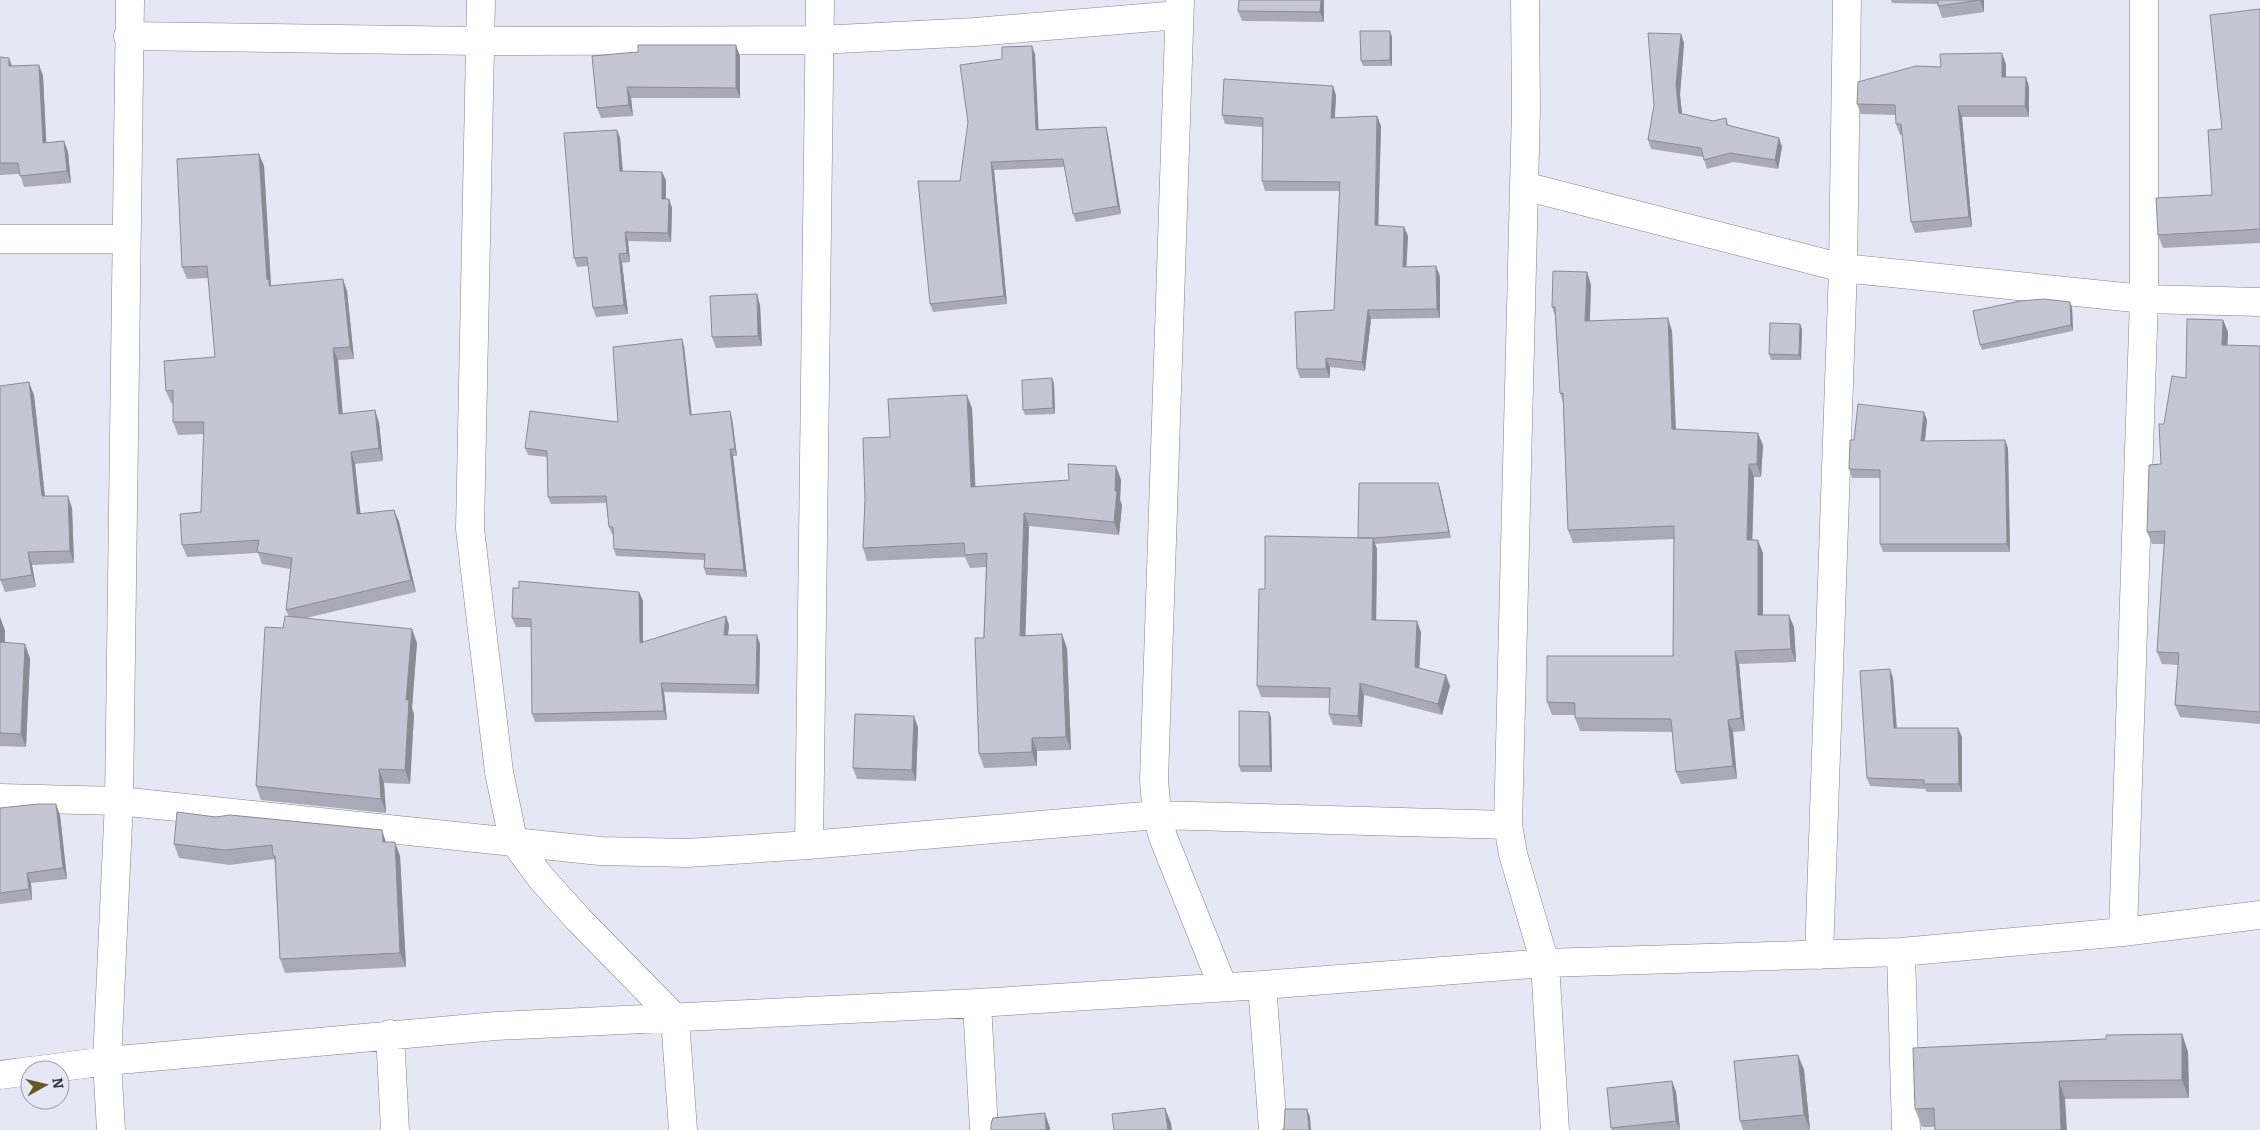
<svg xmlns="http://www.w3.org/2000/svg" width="2260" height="1130" font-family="Bitter,serif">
<rect width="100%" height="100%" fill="#e6e7f5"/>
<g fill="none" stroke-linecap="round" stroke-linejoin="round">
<g stroke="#81828e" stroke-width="29">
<path id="minor" d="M481 0 470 529 499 772 513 840 541 878 579 920 675 1018 683 1130
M1180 0 1154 780 1157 815 1163 837 1223 987
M1525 0 1526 108 1508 825 1513 854 1545 963 1555 1130
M128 36 478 41 819 40 975 32 1179 15
M1524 186 1843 268 2144 299 2260 302
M0 239H126
M0 798 119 801 600 851 687 853 809 845 1157 815 1508 825
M809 845 820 0
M2123 932 2144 299V0
M1901 952 1906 1130
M1819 955 1843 268 1847 0
M1262 985 1273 1130
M977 1003 984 1130
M390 1034 395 1130
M39 1070 107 1061 496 1026 977 1003 1262 985 1545 963 1901 952 2123 932 2260 915
M0 1075 30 1071
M111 1130 107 1061 119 801 130 0"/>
</g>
<use href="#minor" stroke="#fff" stroke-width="28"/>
</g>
<path fill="#a9aab5" d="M1324 0V22L1242 21 1238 11Z
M1891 0H1984V12L1942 18 1938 6V4L1892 3Z
M2260 9V243L2163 248 2158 235 2212 195 2222 129Z
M1681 34 1684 43 1680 95 1682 114 1713 121 1726 118 1728 125 1779 138 1782 147 1778 169 1734 162 1707 169 1703 157 1651 149 1648 140Z
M1392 37V66H1363L1361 61Z
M1035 54 1038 130 1108 135 1121 214 1076 222 1073 214 1064 167 994 170 1007 304 933 312 930 304Z
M592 56H740V98H631L633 116 601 118 597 108Z
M0 57 12 66 39 65 43 76 46 143 64 141 68 152 71 183 24 187 20 174 0 175Z
M2006 64V77H2026L2029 87V117H1962L1972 227 1915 233 1911 222 1902 135H1900L1896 124V115L1861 114 1857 104 1941 67Z
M1336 95 1335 118 1377 116 1381 126 1378 226 1404 227 1408 236 1406 267 1440 276V318L1371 319 1365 371 1330 367V378H1300L1297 369 1334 310 1340 191H1265L1262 181V127L1225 124 1222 115Z
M617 130 620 138 623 171 666 180V199H669L672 208 671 242 628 241 630 262 622 263 628 314 596 317 593 308 588 266 577 267 574 258Z
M259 154 264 166 271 286 347 291 354 359 338 360 342 414 375 410 379 423 383 461 355 464 360 514 394 510 399 522 416 592 306 618 417 643 412 708 414 714 410 784 384 783 386 813 261 800 256 786 283 628 289 617 286 610 290 569 262 564 258 553 187 557 182 545 201 512 204 434 178 435 173 422V403H171L166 391 215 357 208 278 187 279 182 267Z
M1587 272 1591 285 1590 321 1672 331 1676 429 1763 445 1761 477H1754L1752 540 1763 553V615L1794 627 1796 662 1739 664 1745 731 1733 732 1737 779 1681 784 1676 772 1672 732 1580 731 1575 718V715H1552L1547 702 1673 656 1674 539 1573 543 1568 530 1563 402 1560 393 1555 316 1552 307Z
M760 305 762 346 716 348 712 337Z
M2072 307 2073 331 1982 350 1980 345Z
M2223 320 2228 332 2227 345 2260 346V724L2180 717 2175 705 2178 665 2162 664 2157 652 2164 544H2152L2147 532 2161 464 2186 378Z
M1800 324 1802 329 1801 360H1771L1769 354Z
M684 346 692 415 732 418 737 456H733L747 577 706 575 704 568 705 560 616 556 614 549 613 534H612L609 527 606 503 551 504 548 497 547 457 528 455 525 448 618 422Z
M1052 378 1054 384 1055 414 1025 415 1023 410Z
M34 395 45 496 72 508 74 563 32 565 36 587 5 592 0 579Z
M972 408 975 487 1069 480 1116 466 1121 480 1120 500 1122 505 1119 535 1029 526 1025 636 1067 648 1071 750 1037 751V766L984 768 979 754 986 567 970 568 965 557 867 561 863 548 890 437Z
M1927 420 1925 441 2008 448 2010 552H1883L1880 544V478H1852L1849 469 1854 440Z
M1438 483 1440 489 1451 538 1375 544 1377 549 1376 620 1421 632 1419 668 1450 686 1442 715 1364 695 1362 727 1333 725 1329 714 1330 698 1261 697 1257 686 1265 589 1358 538Z
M639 592 643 601V642L726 616 729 625 728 635 760 644 759 694 664 692 667 720 535 722 532 714 531 627H516L512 618Z
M0 617 5 631V643L30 658 26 747 0 746Z
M1893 678 1897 728 1962 737V792H1927L1925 789 1870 786 1867 778Z
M1271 717 1272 772H1241L1239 766Z
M918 727 916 781 857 779 853 768Z
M0 808 60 815 67 879 31 883 32 900 0 904Z
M386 842 400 856 406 967 285 973 280 959 275 863 274 859 230 865 179 858 174 844Z
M2182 1034 2188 1052 2189 1098 2065 1099 1934 1127H1922L1915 1109 2106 1039Z
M1798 1055 1804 1070 1810 1130H1743L1740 1121Z
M1672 1081 1676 1092 1680 1130H1612L1611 1128Z"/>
<path fill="#8a8b94" d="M1321 0H1324V22L1320 12Z
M1980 0H1984V12Z
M1390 31 1392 37V66L1390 60Z
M1681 34 1684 43 1680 95 1683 122 1679 113 1676 85Z
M736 45 740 56V98L736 88Z
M1032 46 1035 54 1039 138 1036 130Z
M2002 53 2006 64V87L2002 77Z
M9 58 13 69 9 66Z
M39 65 43 76 47 155 43 143Z
M2026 77 2029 87V117L2025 106Z
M1333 86 1336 95 1334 127 1331 118Z
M627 87 631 98 633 116 629 105Z
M1958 106 1962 117 1972 227 1969 217Z
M1377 116 1381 126 1378 235 1375 225Z
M1106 127 1108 135 1121 214 1118 206Z
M617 130 620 138 623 180 620 171Z
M1779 138 1782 147 1778 169 1775 160Z
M64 141 68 152 71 183 67 171Z
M259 154 264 166 271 285 273 292 274 298 267 280Z
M991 162 994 170 1007 304 1004 296Z
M662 172 666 180V208L662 199Z
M669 199 672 208 671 242 668 233Z
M1404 227 1408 236 1406 276 1403 267Z
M625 232 628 241 630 262 627 253Z
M619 254 622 263 628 314 624 305Z
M1436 266 1440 276V318L1437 309Z
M1587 272 1591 285 1589 334 1585 321Z
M343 279 347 291 354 359 350 347Z
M757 294 760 305 762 346 758 336Z
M2070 302 2072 307 2073 331 2071 325Z
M1368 310 1371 319 1365 371 1362 362Z
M1668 318 1672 331 1676 442 1672 429Z
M2223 320 2228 332 2227 358 2222 345Z
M1800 324 1802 329 1801 360 1799 355Z
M682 339 684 346 692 422 690 415Z
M333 348 338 360 344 427 339 414Z
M1326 358 1330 367V378L1326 369Z
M1052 378 1054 384 1055 414 1053 408Z
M29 382 34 395 46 508 42 496Z
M967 395 972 408 976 501 971 487Z
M375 410 379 423 383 461 379 448Z
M730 411 732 418 737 456 735 449Z
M1924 412 1927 420 1924 449 1921 441Z
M1758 433 1763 445 1761 477 1757 464Z
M2005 440 2008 448 2010 552 2007 544Z
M730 449 733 456 747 577 744 570Z
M351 452 355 464 362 527 357 514Z
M1749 464 1754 477 1752 553 1747 540Z
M1116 466 1121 480 1120 500 1122 505 1119 535 1114 522Z
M1438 483 1440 489 1451 538 1449 532Z
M68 496 72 508 74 563 70 551Z
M394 510 399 522 416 592 411 580Z
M1024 513 1029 526 1025 649 1020 636Z
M1373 538 1377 549 1376 631 1372 620Z
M1758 540 1763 553V628L1758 615Z
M28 552 32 565 36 587 32 575Z
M639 592 643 601V652L640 643Z
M1789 615 1794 627 1796 662 1791 649Z
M726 616 729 625 727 644 724 635Z
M0 617 5 631 4 656 0 645Z
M1417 621 1421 632 1419 678 1415 667Z
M412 629 417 643 412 708 414 714 410 784 405 770 406 700Z
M1062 634 1067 648 1071 750 1066 737Z
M757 635 760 644 759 694 756 685Z
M25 644 30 658 26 747 21 734Z
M1735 651 1739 664 1745 731 1741 718Z
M1890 669 1893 678 1897 736 1894 728Z
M1446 675 1450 686 1442 715 1438 704Z
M661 683 664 692 667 720 664 711Z
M1360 683 1364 695 1362 727 1358 716Z
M1269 712 1271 717 1272 772 1270 766Z
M914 716 918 727 916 781 912 770Z
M1728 720 1733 732 1737 779 1733 766Z
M1958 728 1962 737V792L1959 784Z
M1032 738 1037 751V766L1032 752Z
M379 769 384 783 386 813 381 799Z
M56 804 60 815 67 879 63 868Z
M382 830 387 845 383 842Z
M395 842 400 856 406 967 400 953Z
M27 873 31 883 32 900 29 889Z
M2182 1034 2188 1052 2189 1098 2182 1080Z
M1798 1055 1804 1070 1810 1130 1804 1115Z
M1672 1081 1676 1092 1680 1130 1676 1121Z
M2059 1081 2065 1099 2067 1130H2061Z
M1165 1108 1171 1123 1172 1130H1168Z
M1307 1109 1310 1117 1311 1130H1309Z
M1045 1113 1050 1128V1130H1046Z"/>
<path fill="#c5c6d3" stroke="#8a8b94" d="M1239 0H1321L1320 12 1238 11Z
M1938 0H1980L1938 6Z
M2260 9V229L2158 235 2156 198 2212 195 2208 130 2222 129 2210 15Z
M1360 31H1390V60L1361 61Z
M1648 33 1681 34 1676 85 1679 113 1713 121 1726 118 1727 125 1779 138 1775 160 1730 153 1704 160 1701 148 1648 140 1654 105Z
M638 45H736V88L627 87 629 105 597 108 592 56 638 52Z
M1032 46 1036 130 1106 127 1118 206 1073 214 1063 159 991 162 1004 296 930 304 918 181H960L968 122 960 65 1002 59V47Z
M2002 53V77H2026L2025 106H1958L1969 217 1911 222 1901 124H1896L1895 105 1857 104 1858 82 1916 66 1941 67 1940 54Z
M0 57 9 58V66L39 65 43 143 64 141 67 171 20 176 18 163H0Z
M1224 79 1333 86 1331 118 1377 116 1375 225 1404 227 1403 267 1436 266 1437 309 1368 310 1362 362 1326 358V369H1297L1295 312 1334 310 1340 182 1262 181 1263 118 1222 115Z
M617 130 620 171 662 172V199H669L668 233 625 232 627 253 619 254 624 305 593 308 587 257 574 258 564 133Z
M259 154 267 280 269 279V286L343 279 350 347 333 348 339 414 375 410 379 448 351 452 357 514 394 510 411 580 286 610 292 558 257 552 259 540 182 545 180 514 201 512 204 422H173V390L166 391 164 361 215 357 207 266 182 267 177 159Z
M1553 271 1587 272 1585 321 1668 318 1672 429 1758 433 1757 464H1749L1747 540H1758V615H1789L1791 649 1735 651 1741 718 1728 720 1733 766 1676 772 1671 719 1575 718V703L1547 702V656H1673L1674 526 1568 530 1563 393H1560L1555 307H1552Z
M757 294 758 336 712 337 710 296Z
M2044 299 2070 302 2071 325 1980 345 1973 311 2020 301Z
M2187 319 2223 320 2222 345 2260 346V712L2175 705 2179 653 2157 652 2165 531 2147 532 2149 465 2161 464 2159 424H2164L2172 376 2186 378Z
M1770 323 1800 324 1799 355 1769 354Z
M682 339 690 415 730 411 735 449H730L744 570 704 568 705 554 614 549 613 527H609L606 496 548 497 547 451 525 448 530 411 618 422 613 347Z
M1052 378 1053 408 1023 410 1022 380Z
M29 382 42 496H68L70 551 28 552 32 575 0 580V386Z
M967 395 971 487 1069 480 1068 464 1116 466 1115 491H1117L1114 522 1024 513 1020 636 1062 634 1066 737 1032 738V752L979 754 975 638H984L987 553 965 555 964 543 863 548 865 499 863 438 890 437 888 399Z
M1858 404 1924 412 1921 441 2005 440 2007 544H1880V470L1849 469 1850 440H1854Z
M1359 483H1438L1449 532 1373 538H1358Z
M1265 536 1373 538 1372 620 1417 621 1415 667 1446 675 1438 704 1360 683 1358 716 1329 714 1330 688 1257 686 1259 589H1265Z
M519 581 639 592 640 643 726 616 724 635H757L756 685 661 683 664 711 532 714 531 619 512 618 513 588H519Z
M285 616 412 629 406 700H409L405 770 379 769 381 799 256 786 265 627 283 628Z
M0 642 25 644 21 734 0 733Z
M1890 669 1894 728H1958L1959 784H1924V780L1867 778 1860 671Z
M1239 711 1269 712 1270 766H1239Z
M855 714 914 716 912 770 853 768Z
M38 804H56L63 868 27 873 29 889 0 893V808Z
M177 812 216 817 230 815 382 830 383 842H395L400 953 280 959 275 856H273L272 845 225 850 174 844Z
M2182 1034V1080L2059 1081 2061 1130H1935L1934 1108 1915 1109 1913 1048 2106 1039V1035Z
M1798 1055 1804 1115 1740 1121 1734 1061Z
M1672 1081 1676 1121 1611 1128 1607 1088Z
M1165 1108 1168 1130H1114L1112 1114Z
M1285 1109H1307L1309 1130H1282L1284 1128Z
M1045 1113 1046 1130H991V1124L993 1118Z"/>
<g transform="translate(45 1085) rotate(82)"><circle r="24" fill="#e6e7f5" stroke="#a0a0ab"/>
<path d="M0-4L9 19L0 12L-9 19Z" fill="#685825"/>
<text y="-8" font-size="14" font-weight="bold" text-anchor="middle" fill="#36363c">N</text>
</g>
</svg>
